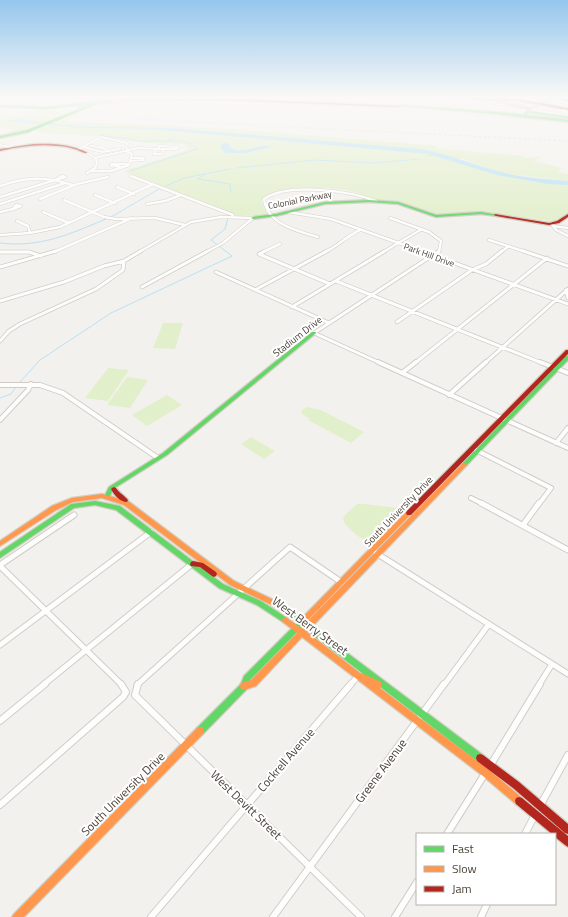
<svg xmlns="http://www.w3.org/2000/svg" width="568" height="917" font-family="'Titillium Web',sans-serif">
<rect width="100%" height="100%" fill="#f3f1ed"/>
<path fill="#e2efcb" d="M41 109 80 114 65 121 72 122 232 129 437 146V149L516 155 529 158 540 156 534 161 562 168 558 172 568 174V181L501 173 460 158 453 161C491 173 528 183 568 185V213L556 220 549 221 478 211 439 215 401 203 374 199 346 190 326 188 295 190 270 194 264 197 261 201 268 215 238 216 124 171 191 149 184 144 144 143 102 136 50 134 35 131 9 136 28 132 25 130 0 135 15 129 0 128V116H31Z
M163 323H183L175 349 153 348Z
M108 368 129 370 108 401 85 398Z
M127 377 148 380 130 408 107 405Z
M167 395 182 405 147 426 132 415Z
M307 407 321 410 364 432 351 443 308 420 310 419 302 414 301 411Z
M251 437 275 451 264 459 241 444Z
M357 504H364L406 509 374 540 368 542C359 537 346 529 343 519L346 514Z"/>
<path fill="#bae1f4" d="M19 119 75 126 172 128 421 149C449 154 474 165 501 172 523 178 546 179 568 181V185L548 184 497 175 428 154 150 129 84 128 0 121Z
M226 142C230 144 229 147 233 149 245 154 259 143 271 147L245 153H227L224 152 220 146Z"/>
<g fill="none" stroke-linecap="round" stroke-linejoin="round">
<path stroke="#bae1f4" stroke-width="1" d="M22 120 40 109
M99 135 142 141H180L190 143 197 149 130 171
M168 141 175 137
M427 156 433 155
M236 168 315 160 375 163 419 159
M230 169 205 174 198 179 230 184 231 191
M185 178 204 174
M166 186 184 178
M111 217 159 189
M0 243C40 248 70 234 106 219
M18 384 40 360 111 313 232 256 211 240 225 229 229 214
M0 398 11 394 16 387"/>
<g stroke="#d0cdc9" stroke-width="3">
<path id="street-far5" d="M455 98 514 110
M543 98 568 103
M489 104 503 98
M508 104 516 100
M531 109 568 116
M558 114 568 108
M0 145 13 148
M91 146 100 147 109 151
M159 146 178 147 176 149H158Z
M84 147 102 152 120 149
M156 149 154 154H162L164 149
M77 150 101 137 127 143 126 148 129 150
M87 153 95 158 97 162 96 166
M95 158 138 148 158 149
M130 161 144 160 143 158H131
M111 166 112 164H129
M126 166 129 165 132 154 126 151"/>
</g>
<g stroke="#d0cdc9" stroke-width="3.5">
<path id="street-far4" d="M111 165 122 167
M92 171H111L129 165
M87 173 95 168 96 165
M131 176 233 215
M0 186C25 177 47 176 72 185
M117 187 134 194
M95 195 115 203
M0 197 65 177 62 176 57 179
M40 199 77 184 108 177
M64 200 104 217 116 219 155 218 185 225
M0 204 65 183
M147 204 165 201 181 195
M16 205 21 206 13 209Z
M0 212 13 209
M43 212 69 223
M288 212 331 219 424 252
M390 218 429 232 441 241 439 252
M17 221 28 226 30 233
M551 223 556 230 568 236
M553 226 568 228
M0 235 30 233 60 227 153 184
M318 237C297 231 267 224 264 199 288 182 350 191 376 201
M489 240 526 252
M0 252H30
M54 252 132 218
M139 252 191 222 221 217 253 218
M206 252 223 243 253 218
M263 252 280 244
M325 252C338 246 347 236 360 230
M383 252 422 229
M501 252 509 246"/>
</g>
<g stroke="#d0cdc9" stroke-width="4.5">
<path id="street-far3" d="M265 251 259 254 330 284
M421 251 568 304
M523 251 568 266
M0 252H29L41 256
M0 267 56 251
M216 272 329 323
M336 281 542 363
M142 287 208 251
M255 290 327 251
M566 290 568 298
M0 301 64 282 104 266 124 261 141 251
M292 307 385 251
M397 322 472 270 486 264 502 251
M314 333 380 363
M314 333 439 251
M0 341 9 331 20 324 96 289 123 270 124 261
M415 363 547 258
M485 363 568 289"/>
</g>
<g stroke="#d0cdc9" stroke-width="6">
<path id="street-far2" d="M378 362 568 448
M540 362 568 373
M402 373 416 362
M0 385H40L63 393 158 458
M449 395 486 362
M0 420 28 390 31 384
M556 443 568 428
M476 450 551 488 539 504
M471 498 483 504"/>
</g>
<g stroke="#d0cdc9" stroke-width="7">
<path id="street-far1" d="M481 503 568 550
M523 525 539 503
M376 553 568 674
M0 565 74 515
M0 566 122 685
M0 645 151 532
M43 685 192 564
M137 685 290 547 341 582
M350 685 358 676
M444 685 489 624
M539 685 552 664"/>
</g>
<g stroke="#d0cdc9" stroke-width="8">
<path id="street" d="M138 684 135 695 361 917
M0 721 45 684
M490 766 540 684
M0 805 123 697 126 692 121 684
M540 806 568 755
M447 834 486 772
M525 834 535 815
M151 917 351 684
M273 917 444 684
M395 917 417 882
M481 917 487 904"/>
</g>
<g stroke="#d3cec3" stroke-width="2.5">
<path id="fast" d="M553 98H556L529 110H527Z
M112 101 113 102 78 107 77 106Z
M398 105 486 111 568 119V122L486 113 397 106Z
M527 111 568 116V118L526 112Z
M28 130 29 132 0 138V136Z
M369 200 398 202 436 215 481 212 498 215 496 216 481 214 436 217 398 204 369 202 325 204 276 216 253 219 251 218 253 217 276 214 325 202Z
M312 332H316V333L167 455 113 489 109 499H105L104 497 109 487 163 453Z
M566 356H568V360L466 466H462L461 465 462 464Z
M95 501 120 506 223 584 261 601 287 618 288 620 287 622 285 623 283 622 257 605 219 588 116 510 95 505 74 508 0 558V552L71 504Z
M287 608 302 618 305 619 306 622 483 755 484 758 483 761 480 762 477 761 302 627 250 680 247 689 203 734 200 735 197 734 196 731 197 728 241 684 244 676 297 623 285 613 284 611 285 609Z"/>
</g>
<g stroke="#d3cec3" stroke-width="2.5">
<path id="slow" d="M74 98H129L128 99Z
M498 101 531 108 532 109 531 110 497 102Z
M464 463 466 464 467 465 466 466 307 632 360 673 364 674 381 682 382 685 380 688 489 770 522 798 523 801 522 804 519 805 516 804 483 776 302 637 256 686 244 690 241 689 240 686 241 683 251 680 297 633 283 622 282 620 283 618 285 617 287 618 301 628 462 464Z
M102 494 128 501 234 581 282 604 289 609 290 611 289 613C285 615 281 611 278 608L230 585 124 505 102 498 73 502 56 510 0 546V541L52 506 72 498Z
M407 511H411L412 513 305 623 303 624 301 623 300 621 301 619Z
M200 727 203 728 204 731 203 734 24 917H12L14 914 197 728Z"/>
</g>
<g stroke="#d3cec3" stroke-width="2.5">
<path id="jam" d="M133 98H143L107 102 106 101Z
M457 98 518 99 568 108V110L518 101 477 100Z
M556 98H560L568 100V102Z
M138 99H243L399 106 398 107 243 101 137 100Z
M33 144C52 143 72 144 88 153 84 154 79 150 74 149 68 147 62 146 56 146 37 144 18 147 0 151V149Z
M495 214 549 223 557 221 568 214V217L559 223 549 225 496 216 494 215Z
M566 350H568V354L411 515H407L406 513 407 511Z
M114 487 116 488C119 493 124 495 128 500L127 502C120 502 114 495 111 489L112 488Z
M193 561 203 563 216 572 217 574 216 576 214 577 212 576 200 567 191 566 190 564 191 562Z
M480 754 483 755 519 782 568 824V834L565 833 513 788 477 761 476 758 477 755Z
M519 797 522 798 568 836V847L565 845 555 837V834H552L516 804 515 801 516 798Z"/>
</g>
<use href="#street-far5" stroke="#fdfdfc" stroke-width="2"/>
<use href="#street-far4" stroke="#fdfdfc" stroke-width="2.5"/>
<use href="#street-far3" stroke="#fdfdfc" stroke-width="3"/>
<use href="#street-far2" stroke="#fdfdfc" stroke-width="4"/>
<use href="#street-far1" stroke="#fdfdfc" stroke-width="5"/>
<use href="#street" stroke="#fdfdfc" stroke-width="6"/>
<use href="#fast" fill="#63d668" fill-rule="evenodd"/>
<use href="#slow" fill="#ff974d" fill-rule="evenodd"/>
<use href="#jam" fill="#b3261e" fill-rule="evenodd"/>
<path stroke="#dadad9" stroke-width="1" stroke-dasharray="2.5 2.5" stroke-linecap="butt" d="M49 98C102 102 156 99 209 101 329 105 449 112 568 123
M0 102 169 121 568 141"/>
<g stroke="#d3cec3" stroke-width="3.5" stroke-linecap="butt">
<path id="fast-bridge" d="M0 106 46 108 107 101
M525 115 527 112
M28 131 109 98"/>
</g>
<g stroke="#d3cec3" stroke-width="3.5" stroke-linecap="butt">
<path id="slow-bridge" d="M113 102 138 100"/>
</g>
<use href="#fast-bridge" stroke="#63d668" stroke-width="2.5"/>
<use href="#slow-bridge" stroke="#ff974d" stroke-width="2.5"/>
</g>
<linearGradient id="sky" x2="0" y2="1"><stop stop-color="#95c6ed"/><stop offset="0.43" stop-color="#faf9f7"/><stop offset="1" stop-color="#faf9f7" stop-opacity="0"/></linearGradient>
<rect width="568" height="226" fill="url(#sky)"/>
<g text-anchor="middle" stroke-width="4" stroke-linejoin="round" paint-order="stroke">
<g font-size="9" fill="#4b4237" stroke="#fff">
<text transform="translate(300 200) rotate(-11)" y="3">Colonial Parkway</text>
<text transform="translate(429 255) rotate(20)" y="3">Park Hill Drive</text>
</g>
<g font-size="10" fill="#4b4237" stroke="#fff">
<text transform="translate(297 336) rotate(-38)" y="4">Stadium Drive</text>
<text transform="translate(398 511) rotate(-46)" y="4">South University Drive</text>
</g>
<g font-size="12" fill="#4b4237" stroke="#fff">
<text transform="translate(310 626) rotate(36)" y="4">West Berry Street</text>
<text transform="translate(286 760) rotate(-49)" y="4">Cockrell Avenue</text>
<text transform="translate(381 771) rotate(-53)" y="4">Greene Avenue</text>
<text transform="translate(123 794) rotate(-45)" y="4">South University Drive</text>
<text transform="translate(246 805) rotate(44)" y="4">West Devitt Street</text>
</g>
</g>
<rect x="416" y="833" width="140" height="72" fill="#ffffff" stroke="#b7b3af"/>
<rect x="424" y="846" width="20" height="6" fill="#63d668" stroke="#b7b3af"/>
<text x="452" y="853" font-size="12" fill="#4b4237">Fast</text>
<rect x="424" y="866" width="20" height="6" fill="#ff974d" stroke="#b7b3af"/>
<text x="452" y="873" font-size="12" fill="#4b4237">Slow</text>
<rect x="424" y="886" width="20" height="6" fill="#b3261e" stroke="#b7b3af"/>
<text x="452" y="893" font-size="12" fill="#4b4237">Jam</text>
</svg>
